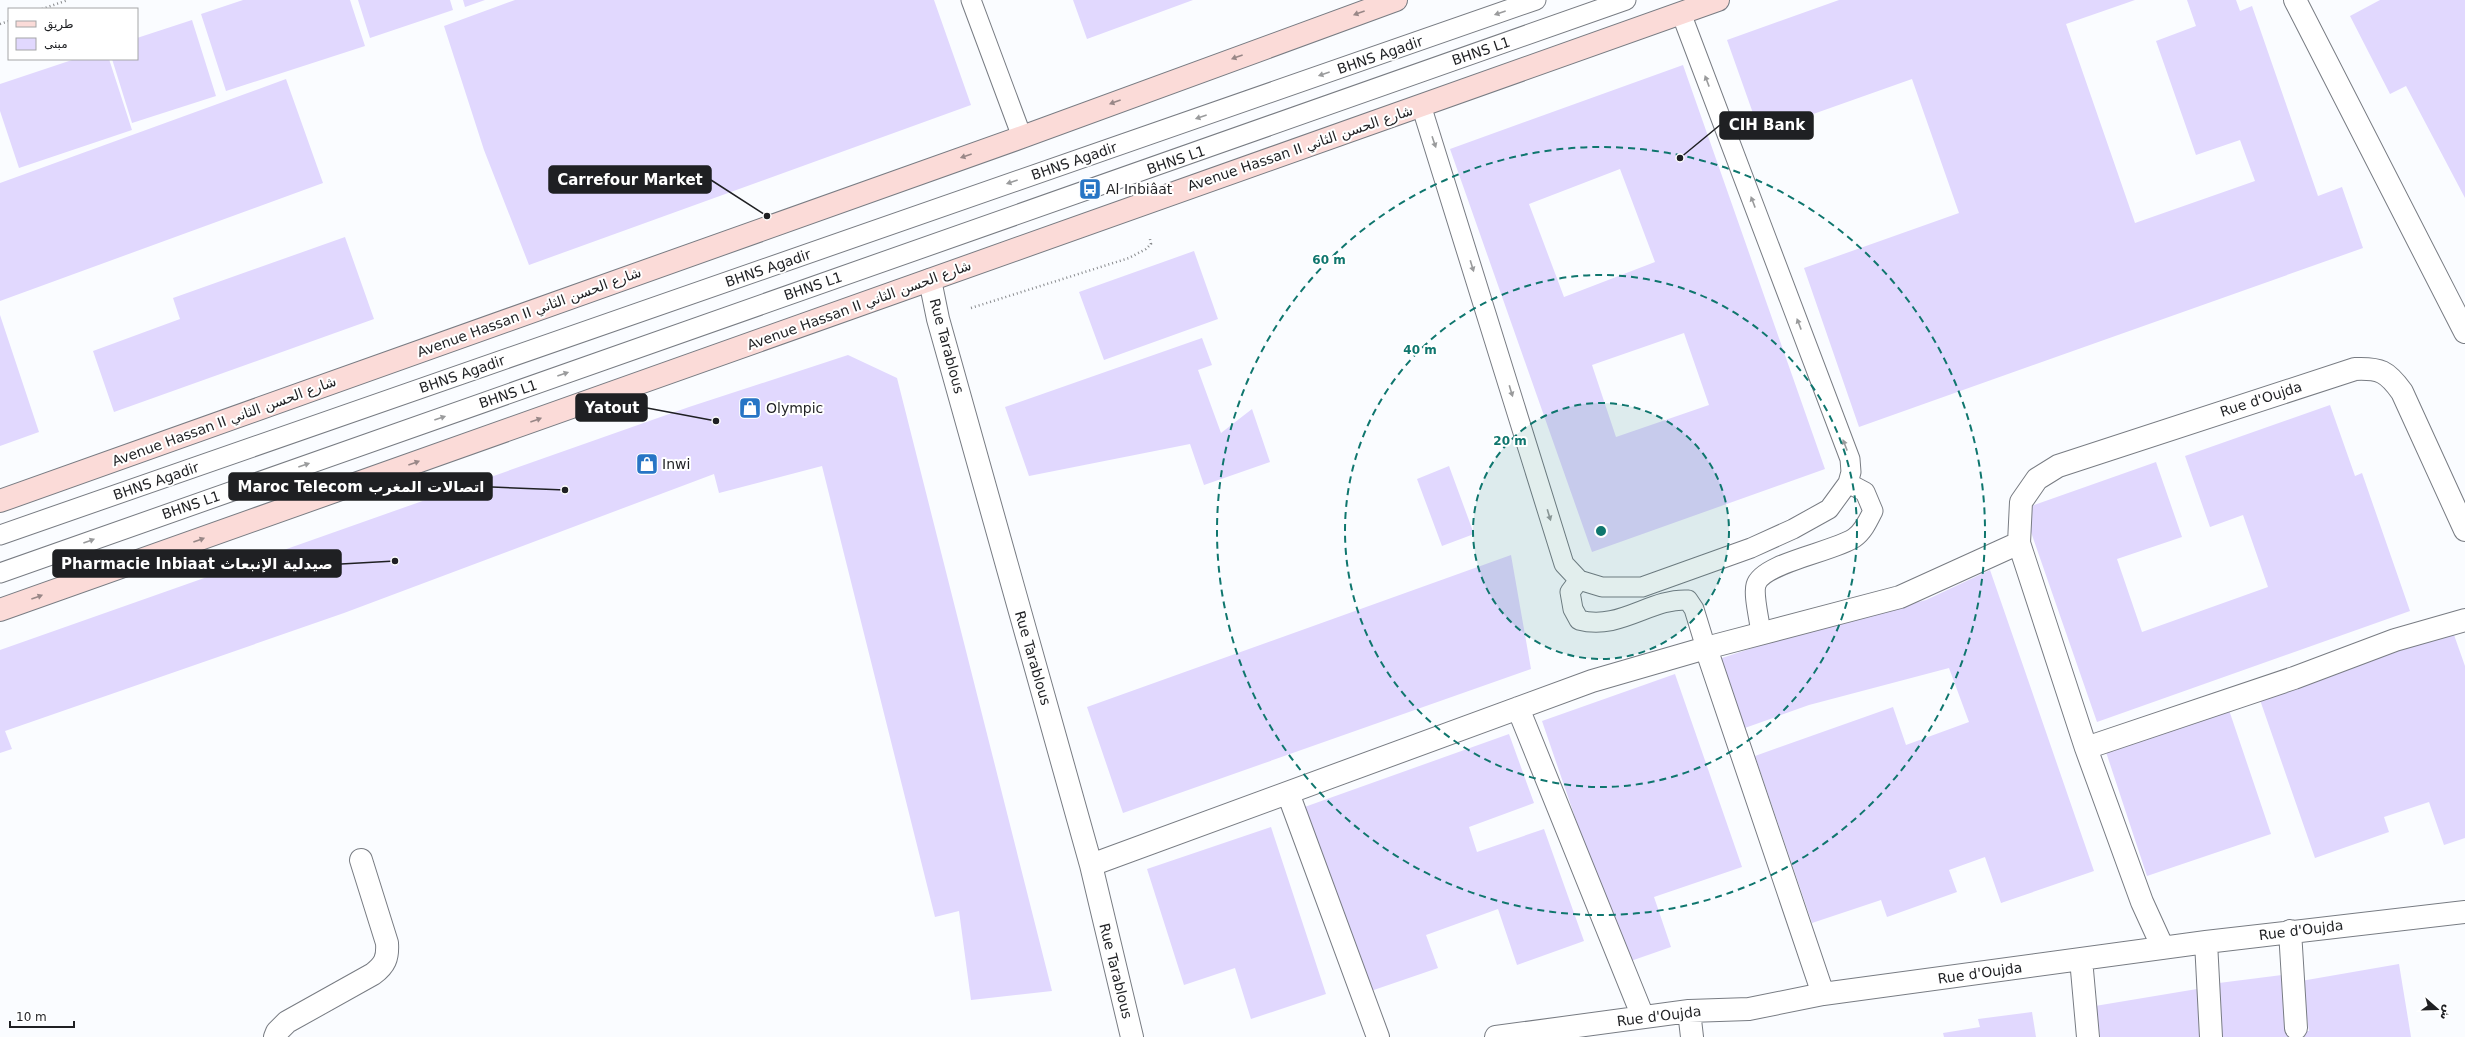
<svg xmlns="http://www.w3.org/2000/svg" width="2465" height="1037" font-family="'DejaVu Sans',Cairo,sans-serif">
<rect width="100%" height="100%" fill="#fafcff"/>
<path fill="#e1d8fe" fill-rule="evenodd" d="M243 0H350L365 46 226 91 201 14Z
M358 0H450L453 10 370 38Z
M463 0H485L465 7Z
M515 0H934L971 105 529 265 484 150 444 26Z
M1073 0H1193L1087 39Z
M1839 0H2135L2066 24 2135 223 2255 181 2240 140 2196 155 2156 41 2196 26 2187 0H2236L2240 11 2252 6 2318 196 2342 187 2363 248 1859 427 1804 268 1959 213 1912 79 1760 133 1727 40Z
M2380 0H2465V198L2406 86 2390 94 2350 16Z
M192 20 216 96 132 123 112 59H137V38Z
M75 59H109L132 130 19 168 0 111V84Z
M1683 65 1825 469 1592 552 1450 149ZM1620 169 1655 262 1564 297 1529 204ZM1684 333 1709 405 1616 437 1592 365Z
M286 79 323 183 0 301V183Z
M345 237 374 319 114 412 93 351 180 319 173 298Z
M1194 251 1218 319 1104 360 1079 292Z
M0 315 39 432 0 446Z
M1202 338 1212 365 1198 370 1221 433 1252 409 1270 462 1204 485 1190 444 1029 476 1005 407Z
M848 355 897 378 1052 991 971 1000 959 911 935 917 822 466 719 493 714 474 344 613 5 731 12 749 0 753V650L689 407Z
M2330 405 2355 476 2362 473 2410 611 2097 722 2023 509 2156 462 2182 537 2117 559 2142 632 2268 587 2243 515 2210 527 2185 456Z
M1449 466 1474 534 1442 546 1417 479Z
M1511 555 1531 669 1123 813 1087 707Z
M1990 570 2094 871 2001 903 1985 857 1949 870 1957 892 1887 917 1881 900 1812 923 1755 756 1893 707 1906 745 1969 722 1949 668 1809 705 1742 729 1719 659 1785 637 1926 600Z
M2453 632 2465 666V838L2444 845 2429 802 2384 817 2389 832 2315 858 2260 700Z
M1675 674 1742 867 1654 897 1671 947 1625 963 1542 721Z
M2229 710 2271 834 2147 876 2106 752Z
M1509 734 1534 803 1469 827 1477 852 1544 829 1584 941 1517 965 1498 909 1426 935 1438 968 1365 993 1299 809Z
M1271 827 1326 994 1251 1019 1235 968 1184 985 1147 869Z
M2399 964 2411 1037H2218L2211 984 2282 975 2302 1031H2309L2301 981Z
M2197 989 2203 1037H2100L2095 1006Z
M2032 1012 2036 1037H1944L1943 1033 1980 1027 1978 1019Z"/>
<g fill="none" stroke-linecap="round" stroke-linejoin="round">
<g stroke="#787c83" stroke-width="21">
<path id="lane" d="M971 0 1022 137
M1421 105 1564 564 1579 580 1602 587H1642L1751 548 1793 529 1829 509 1848 483 1851 472 1850 459 1681 13
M0 535 1536 0
M0 573 1626 0
M1579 580 1570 592 1573 609 1579 620C1620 631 1650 598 1688 600L1694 609 1706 648
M1761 634C1760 622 1753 595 1756 585 1762 563 1833 552 1854 538 1863 532 1868 521 1873 511L1865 492 1848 483"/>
</g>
<g stroke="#787c83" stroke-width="24">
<path id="street" d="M2295 0 2465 332
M930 280 938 319 1091 865 1132 1037
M1706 648 1823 994
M1518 708 1643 1017
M2086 748 2294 678 2395 640 2465 620
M1288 793 1378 1037
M1091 865 1592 681 1706 648 1900 597 2019 543
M2290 931 2296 1028
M2206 942 2211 1037
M2163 948 2142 902 2086 748 2019 543 2021 502 2037 479 2058 466 2355 369C2380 368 2387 371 2402 392L2465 530
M2081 959 2088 1037
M1689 1011 1692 1037
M275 1037 277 1032 287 1022 373 974C385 965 388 958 387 943L361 860
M1496 1037 1689 1011 1749 1009 1823 994 2206 942 2465 912"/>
</g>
<g stroke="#787c83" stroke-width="24">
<path id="secondary" d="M0 501 1022 137 1396 0
M0 610 1718 0"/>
</g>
<path stroke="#888a8d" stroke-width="2.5" stroke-dasharray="1 3" stroke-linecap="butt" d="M42 9 68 0
M0 24 9 21
M971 308 1129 258 1146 249 1151 244 1150 239"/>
<use href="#lane" stroke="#fff" stroke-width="19"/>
<use href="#street" stroke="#fff" stroke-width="22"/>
<use href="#secondary" stroke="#fbdbd8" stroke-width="22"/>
</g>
<defs><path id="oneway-solid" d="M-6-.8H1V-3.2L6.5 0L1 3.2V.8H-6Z"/></defs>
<g fill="#988787">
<use href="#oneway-solid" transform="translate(1359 13) rotate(160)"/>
<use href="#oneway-solid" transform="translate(1237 57) rotate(160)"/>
<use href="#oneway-solid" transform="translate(1115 102) rotate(160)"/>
<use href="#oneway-solid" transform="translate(966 156) rotate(161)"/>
<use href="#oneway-solid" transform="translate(536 420) rotate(-20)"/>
<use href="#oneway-solid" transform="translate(414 463) rotate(-20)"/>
<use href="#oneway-solid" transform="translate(199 540) rotate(-20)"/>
<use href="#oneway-solid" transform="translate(37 597) rotate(-20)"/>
</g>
<g fill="#9a9b9c">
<use href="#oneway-solid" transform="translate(1500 13) rotate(161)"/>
<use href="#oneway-solid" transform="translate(1324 74) rotate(161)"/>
<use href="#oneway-solid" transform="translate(1707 81) rotate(-111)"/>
<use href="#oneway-solid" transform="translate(1201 117) rotate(161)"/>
<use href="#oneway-solid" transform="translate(1434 142) rotate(71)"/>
<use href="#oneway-solid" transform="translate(1012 182) rotate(161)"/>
<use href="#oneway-solid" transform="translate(1753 202) rotate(-111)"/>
<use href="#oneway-solid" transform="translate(1472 266) rotate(73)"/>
<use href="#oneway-solid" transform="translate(1799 324) rotate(-111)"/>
<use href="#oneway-solid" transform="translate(563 374) rotate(-19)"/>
<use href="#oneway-solid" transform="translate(1511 391) rotate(73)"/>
<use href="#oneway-solid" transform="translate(440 418) rotate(-19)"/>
<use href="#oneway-solid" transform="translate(1845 445) rotate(-111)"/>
<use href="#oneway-solid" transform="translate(304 465) rotate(-19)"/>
<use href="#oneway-solid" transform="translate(1549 515) rotate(73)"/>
<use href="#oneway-solid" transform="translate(89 541) rotate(-20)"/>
</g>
<circle cx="1601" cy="531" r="128" fill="#0f766e" fill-opacity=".12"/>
<g fill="none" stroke="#0f766e" stroke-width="2" stroke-dasharray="7 5">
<circle cx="1601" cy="531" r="128"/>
<circle cx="1601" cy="531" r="256"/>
<circle cx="1601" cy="531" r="384"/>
</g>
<defs>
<g id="bus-square" transform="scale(1.15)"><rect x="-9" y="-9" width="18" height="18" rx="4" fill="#2775c5" stroke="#fff"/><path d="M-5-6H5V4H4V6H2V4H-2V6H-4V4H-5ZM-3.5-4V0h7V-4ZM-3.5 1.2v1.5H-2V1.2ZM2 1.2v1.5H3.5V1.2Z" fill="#fff"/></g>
<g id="shop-square" transform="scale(1.15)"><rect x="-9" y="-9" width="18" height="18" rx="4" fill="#2775c5" stroke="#fff"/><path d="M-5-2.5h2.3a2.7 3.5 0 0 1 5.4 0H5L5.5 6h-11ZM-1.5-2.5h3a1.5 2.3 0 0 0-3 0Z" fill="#fff"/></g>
</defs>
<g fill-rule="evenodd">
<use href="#bus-square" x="1090" y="189"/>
<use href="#shop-square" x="750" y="408"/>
<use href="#shop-square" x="647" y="464"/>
</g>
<g text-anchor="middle" stroke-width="4" stroke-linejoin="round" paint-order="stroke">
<g font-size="14" fill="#1f2023" stroke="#fff">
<text transform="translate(1481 51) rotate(-19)" y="5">BHNS L1</text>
<text transform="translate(1380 55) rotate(-19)" y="5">BHNS Agadir</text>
<text transform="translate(1300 148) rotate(-19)" y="5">Avenue Hassan II شارع الحسن الثاني</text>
<text transform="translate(1176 160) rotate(-19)" y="5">BHNS L1</text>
<text transform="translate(1074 161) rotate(-19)" y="5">BHNS Agadir</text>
<text transform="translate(768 268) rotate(-19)" y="5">BHNS Agadir</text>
<text transform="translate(813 286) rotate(-19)" y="5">BHNS L1</text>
<text transform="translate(859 305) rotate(-20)" y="5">Avenue Hassan II شارع الحسن الثاني</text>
<text transform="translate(529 312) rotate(-20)" y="5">Avenue Hassan II شارع الحسن الثاني</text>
<text transform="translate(947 346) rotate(75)" y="5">Rue Tarablous</text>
<text transform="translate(462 374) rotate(-19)" y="5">BHNS Agadir</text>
<text transform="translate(508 394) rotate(-19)" y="5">BHNS L1</text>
<text transform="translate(2261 399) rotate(-18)" y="5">Rue d'Oujda</text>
<text transform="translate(224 421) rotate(-20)" y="5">Avenue Hassan II شارع الحسن الثاني</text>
<text transform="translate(156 481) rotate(-19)" y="5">BHNS Agadir</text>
<text transform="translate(191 505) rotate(-19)" y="5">BHNS L1</text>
<text transform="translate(1033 658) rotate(74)" y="5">Rue Tarablous</text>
<text transform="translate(2301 930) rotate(-7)" y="5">Rue d'Oujda</text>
<text transform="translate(1116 971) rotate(76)" y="5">Rue Tarablous</text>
<text transform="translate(1980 973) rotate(-8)" y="5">Rue d'Oujda</text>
<text transform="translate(1659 1016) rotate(-7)" y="5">Rue d'Oujda</text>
</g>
<g font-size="14" fill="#1f2023" stroke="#fff" text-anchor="start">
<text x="1106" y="194">Al Inbiâat</text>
<text x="766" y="413">Olympic</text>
<text x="662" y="469">Inwi</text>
</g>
</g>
<circle cx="1601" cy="531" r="6" fill="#0f766e" stroke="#fff" stroke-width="2"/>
<g font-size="12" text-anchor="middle" font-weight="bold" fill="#0f766e" stroke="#fff" stroke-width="4" stroke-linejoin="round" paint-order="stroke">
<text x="1329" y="264">60 m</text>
<text x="1420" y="354">40 m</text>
<text x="1510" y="445">20 m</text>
</g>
<path fill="none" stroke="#1f2023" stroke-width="1.5" d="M1680 158L1720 125M767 216L711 180M716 421L647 408M565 490L492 487M395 561L341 564"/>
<g fill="#1f2023" stroke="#fff" stroke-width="1.5">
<circle cx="1680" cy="158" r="4"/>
<circle cx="767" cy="216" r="4"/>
<circle cx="716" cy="421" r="4"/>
<circle cx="565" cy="490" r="4"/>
<circle cx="395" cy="561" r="4"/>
</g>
<g fill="#1f2023" stroke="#1f2023" stroke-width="1.5">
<rect x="1720" y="112" width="93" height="27" rx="4"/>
<rect x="549" y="166" width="162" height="27" rx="4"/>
<rect x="576" y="394" width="71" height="27" rx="4"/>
<rect x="229" y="473" width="263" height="27" rx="4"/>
<rect x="53" y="550" width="288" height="27" rx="4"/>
</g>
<g font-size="15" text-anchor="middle" font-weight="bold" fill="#fff">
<text x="1767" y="130">CIH Bank</text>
<text x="630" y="185">Carrefour Market</text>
<text x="612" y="413">Yatout</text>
<text x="361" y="492">Maroc Telecom اتصالات المغرب</text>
<text x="197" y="569">Pharmacie Inbiaat صيدلية الإنبعاث</text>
</g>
<rect x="8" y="8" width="130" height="52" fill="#ffffff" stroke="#a5a6a7"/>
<rect x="16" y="21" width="20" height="6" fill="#fbdbd8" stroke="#a5a6a7"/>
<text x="44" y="28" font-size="12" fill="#1f2023">طريق</text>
<rect x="16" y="38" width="20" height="12" fill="#e1d8fe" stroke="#a5a6a7"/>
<text x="44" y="48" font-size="12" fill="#1f2023">مبنى</text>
<g transform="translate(2437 1009) rotate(110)" stroke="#ffffff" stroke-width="3" paint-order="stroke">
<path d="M0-3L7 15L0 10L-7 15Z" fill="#1f2023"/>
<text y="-6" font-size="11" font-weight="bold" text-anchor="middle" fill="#1f2023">ش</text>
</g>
<path d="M10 1021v6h64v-6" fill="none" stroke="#1f2023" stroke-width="2"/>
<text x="16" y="1021" font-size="12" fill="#1f2023" stroke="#ffffff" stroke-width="3" paint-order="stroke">10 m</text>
</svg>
